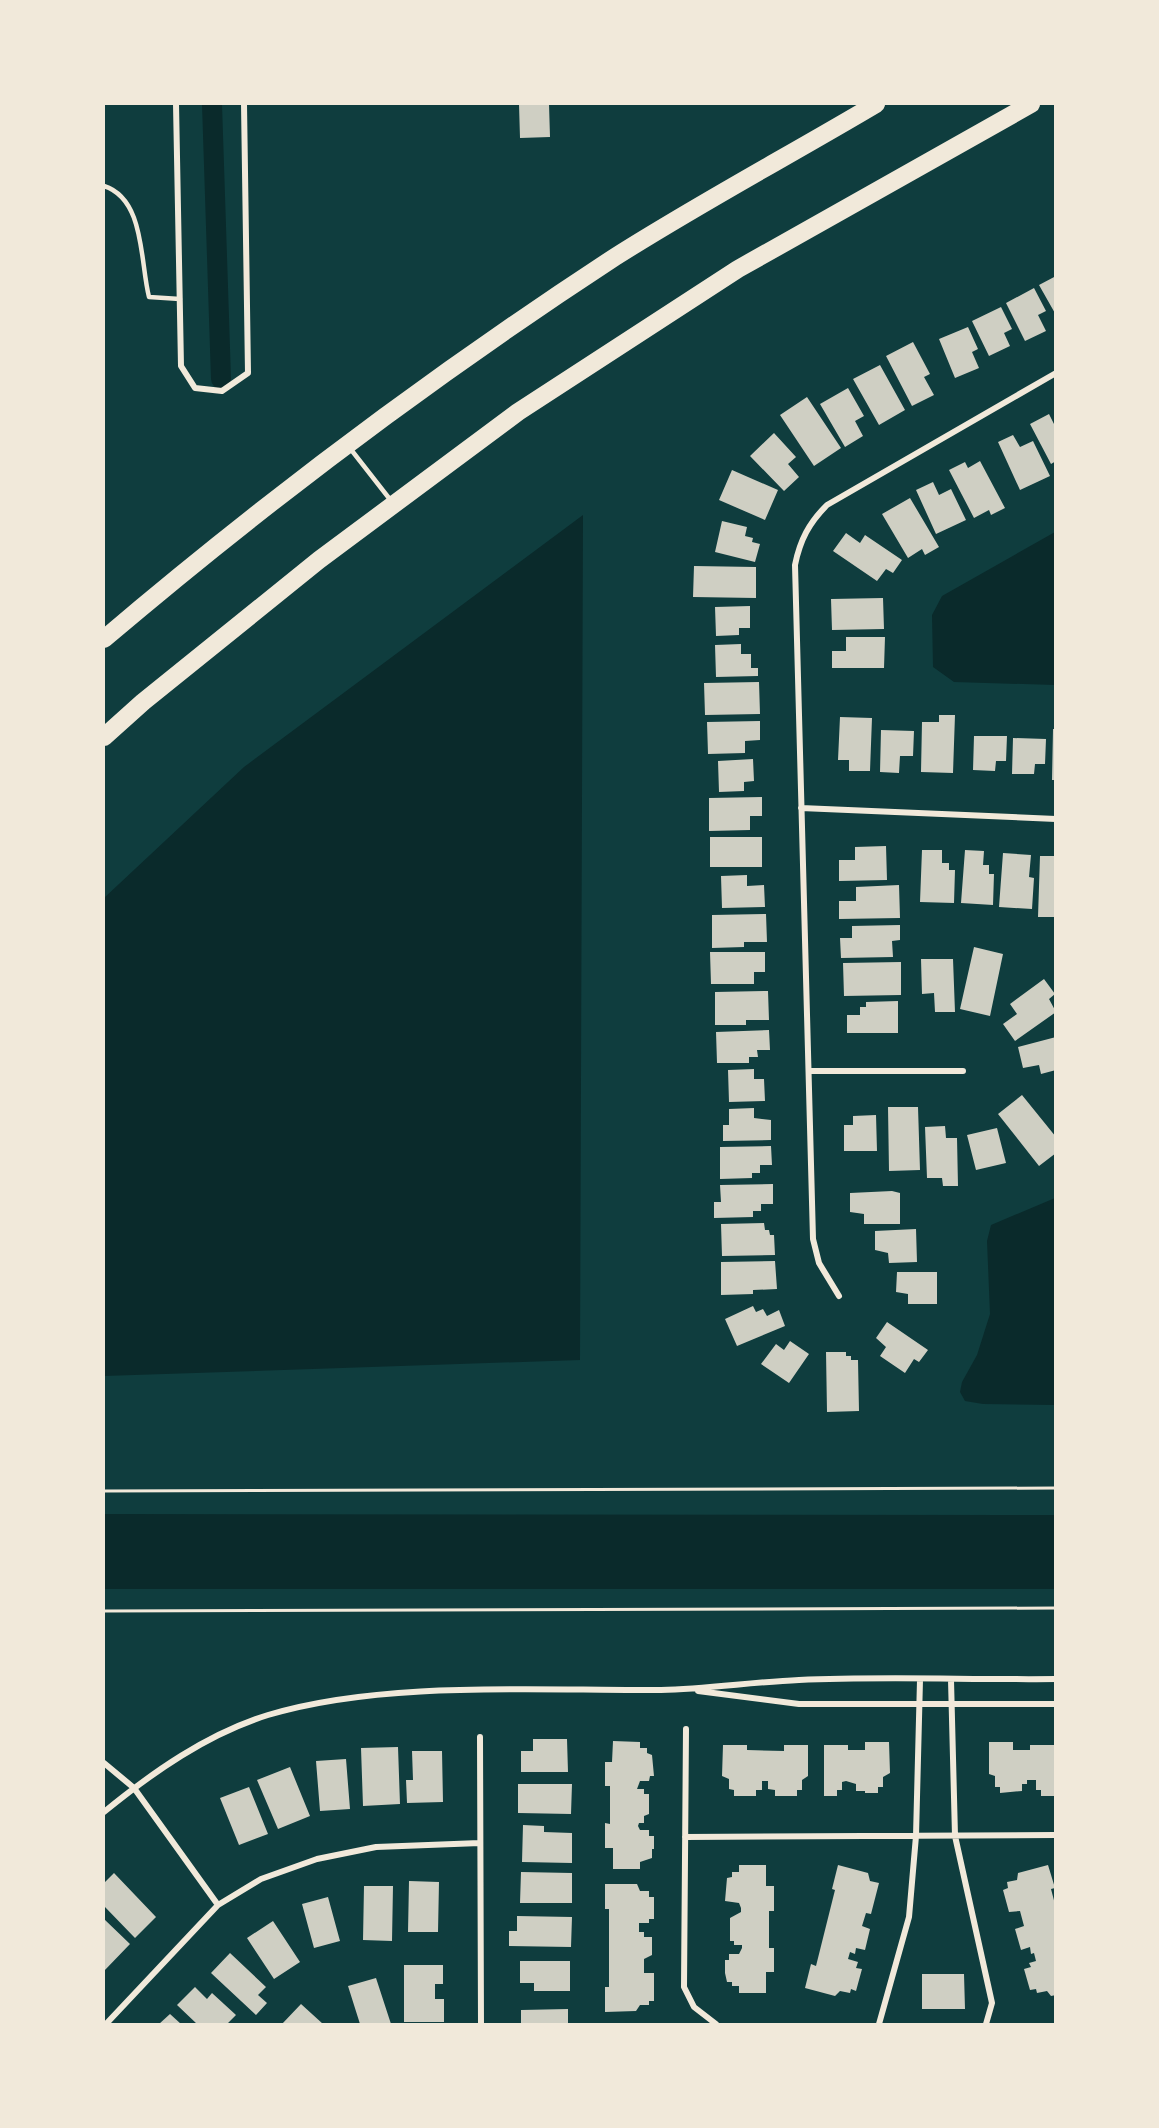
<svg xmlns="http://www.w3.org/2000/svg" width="1159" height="2128" font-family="Rubik,sans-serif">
<rect width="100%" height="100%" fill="#0f3d3e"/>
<path fill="#0a2a2b" d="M583 515 580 1360 104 1376V898L244 767Z
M1055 532V685L954 682 933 667 932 615 942 596Z
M1055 1198V1405L983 1404 965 1401 960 1392 962 1382 977 1355 990 1314 987 1241 991 1225Z
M104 1514 1055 1515V1589H104Z"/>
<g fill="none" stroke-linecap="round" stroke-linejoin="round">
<path stroke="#0a2a2b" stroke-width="20" d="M212 104 221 379"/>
</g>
<path fill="#cfcfc3" d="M519 104H549L550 137 520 138Z
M1056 276V315L1039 285Z
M1034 288 1046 311 1038 315 1046 331 1025 341 1006 303Z
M1001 307 1012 329 1004 333 1010 346 989 356 972 321Z
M968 327 978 349 972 352 979 368 955 378 939 339Z
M913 342 930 374 924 377 934 395 912 406 886 356Z
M880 365 905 410 879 425 853 379Z
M848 388 864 416 855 421 863 436 845 447 820 404Z
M807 397 841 448 814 466 780 415Z
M1049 414 1056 428V461L1051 464 1030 424Z
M774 433 796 457 788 464 799 477 784 491 750 456Z
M1013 435 1020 447 1033 441 1050 476 1020 490 998 442Z
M980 461 1005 508 991 515 989 510 974 518 949 470 965 462 968 468Z
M732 470 778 490 765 520 719 500Z
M933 482 939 495 951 489 966 520 936 534 916 490Z
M910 498 939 547 925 555 922 549 908 558 882 514Z
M722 521 747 527 745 536 753 538 752 542 760 544 755 562 715 552Z
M846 533 860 543 865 535 902 560 893 573 886 569 877 581 833 551Z
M694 566 756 567V598L693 597Z
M883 598 884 629 832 630 831 599Z
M750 606V628H739V635L716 636 715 607Z
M846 637H885L884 668H832V651H846Z
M741 644V654H751V668H758V676L716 677 715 645Z
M759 682 760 714 705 715 704 683Z
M939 715H955L953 773 921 772 922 722H939Z
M840 717 872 718 870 771H849V760H838Z
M760 721V740L745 741V753L708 754 707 722Z
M1053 729H1056V780H1052Z
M881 730 914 731 913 756H900L899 773 880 772Z
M974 736H1007L1006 761H996L995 771 973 770Z
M1013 738 1046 739 1045 764H1035L1034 774H1012Z
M753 759 754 781 744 782V791L719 792 718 761Z
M762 797V816H750V830L709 831V798Z
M710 837H762V867H710Z
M886 846 887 880 839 881V860H855V847Z
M922 850H942V863H949V870H955L954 903 920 902Z
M965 850 984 851 983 865H989V874H994L993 905 961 903Z
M1003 853 1031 855 1029 877 1034 878 1032 909 999 907Z
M1040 856H1056V917H1038Z
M747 875V886L764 885 765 907 722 908 721 876Z
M899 885 900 918 839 919V901H856V887Z
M766 914 767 942H744V947L712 948V915Z
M900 925V940L892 941 893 957 841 958 840 938H852V926Z
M974 947 1003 954 990 1016 960 1009Z
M710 952H765V972H754V984H711Z
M921 959H953L955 1012H935L934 993 922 994Z
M901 962V995L844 996 843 963Z
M1044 979 1055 994 1049 999 1056 1012 1015 1041 1003 1024 1017 1014 1010 1004Z
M768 991 769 1020H746V1025H715V992Z
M898 1001V1033H847V1015H860V1007H866V1002Z
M769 1030 770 1050H757L758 1057H749V1063H717L716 1032Z
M1056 1037V1070L1041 1074 1039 1065 1023 1068 1018 1047Z
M754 1069V1079H764L765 1101 729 1102 728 1070Z
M1022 1095 1056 1137V1153L1039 1166 998 1114Z
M888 1107H918L920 1170 889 1171Z
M754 1108V1118L771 1120V1140L723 1141V1125H729V1109Z
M876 1115 877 1151H844V1125H853V1116Z
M945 1126 946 1138H957L958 1186H943L942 1178H927L925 1127Z
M997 1128 1006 1163 976 1170 967 1135Z
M771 1146 772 1165H760V1173H752V1178L720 1179V1147Z
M773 1184V1204H761V1211H753V1217L714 1218V1202H721L720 1185Z
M892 1191 900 1193V1224H864V1214L850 1212V1193Z
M764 1223 765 1230H769L770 1235H774L775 1255 722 1256 721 1224Z
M916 1229 917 1262 889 1263 888 1253 875 1250V1231Z
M775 1261 777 1289 753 1290V1294L721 1295V1262Z
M897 1272H937V1304H908V1294L896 1292Z
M753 1306 756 1312 763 1309 767 1316 779 1310 785 1326 737 1346 725 1319Z
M887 1322 928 1350 919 1362 914 1359 905 1373 880 1356 886 1347 876 1338Z
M790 1341 809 1354 789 1383 761 1364 776 1344 784 1350Z
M826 1352H846V1356H851V1360H858L859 1411 827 1412Z
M533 1739H567L568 1772H521V1751H533Z
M613 1741 640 1742V1748H647V1753L652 1755 654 1776H650L649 1781H640L637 1789H644V1794H649V1814L644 1816V1823H639L638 1826 640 1830H649V1836H654V1849H652V1858L640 1862V1869H613V1848H605V1823L610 1824V1786H605V1762H612Z
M865 1742H889L890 1773 883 1777V1787H878V1793H865V1791H856V1784L846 1781 842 1782V1790H837V1796H824V1745H848V1750H865Z
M989 1742H1013V1750H1030V1745H1055L1054 1796H1041V1790H1036V1780H1027V1784H1022V1791L1000 1793V1787H995V1776L989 1774Z
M723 1745H747V1750L784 1751V1745H808V1776L802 1780V1790H797V1796H775V1790L768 1789V1781H762V1790H756V1796H734V1790L729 1789V1779L722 1776Z
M398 1747 400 1804 363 1806 361 1748Z
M412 1751H442L443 1802 407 1803 406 1780H413Z
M346 1759 350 1809 320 1811 316 1761Z
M290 1767 310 1816 278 1829 257 1780Z
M518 1784H572L571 1814 518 1813Z
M249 1787 268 1834 239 1845 220 1798Z
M523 1825 544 1826V1832L572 1833V1863L522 1862Z
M739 1865H766V1886H774V1911H769V1948H774V1972H766V1993H739V1986H732V1982H727L725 1973V1960H729V1954H739L742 1948V1945H734V1941H730V1918L741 1912V1908L739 1903 725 1901 727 1878 732 1877V1872H739Z
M838 1865 868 1873 870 1881 879 1883 871 1914 866 1913 862 1926 870 1929 865 1950 856 1948 855 1954 850 1952 848 1959 858 1962 856 1968 862 1969 856 1991 851 1989 850 1993 840 1991 835 1996 805 1988 811 1964 816 1966 835 1890 832 1889Z
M1048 1865 1055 1888 1051 1889 1056 1908V1995L1051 1996 1047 1991 1037 1993 1036 1989 1030 1990 1024 1969 1031 1967 1029 1963 1036 1961 1034 1953 1031 1954 1030 1947 1021 1950 1015 1929 1024 1926 1020 1911 1009 1912 1003 1890 1008 1888 1007 1882 1017 1880 1018 1873Z
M521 1872 572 1873V1903H520Z
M114 1873 156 1917 135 1938 104 1906V1883Z
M409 1881 439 1882 438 1932H408Z
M605 1884H637L640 1891H649V1897H654V1919H649V1923H639V1932H644V1937H652V1955L644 1959V1973H654V2001H649V2005H640L636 2011 605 2012V1987H609V1909H605Z
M364 1886H393L392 1941 363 1940Z
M328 1897 340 1941 314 1948 302 1904Z
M517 1916 572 1917 571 1947 509 1946V1931H517Z
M104 1919 130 1944 104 1971Z
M273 1921 300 1962 274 1979 247 1938Z
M230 1953 266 1987 258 1995 267 2003 256 2015 211 1973Z
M520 1961H570V1991H534V1983H520Z
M404 1965H443V1984H435V1999H444V2022H404Z
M922 1974H964L965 2009H922Z
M376 1978 391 2024H360L348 1986Z
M195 1987 207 1999 212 1993 236 2015 227 2024H197L177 2005Z
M301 2004 323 2024H282Z
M568 2009V2024H521V2010Z
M170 2014 181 2024H159Z"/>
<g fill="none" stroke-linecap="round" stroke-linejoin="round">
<path stroke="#f1e9da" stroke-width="3" d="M104 1491 1056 1488
M104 1611 1056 1608"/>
<path stroke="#f1e9da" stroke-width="4.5" d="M104 186C145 199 140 262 149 297L180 299
M349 447 392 502"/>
<path stroke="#f1e9da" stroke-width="6" d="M176 104 181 366 195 388 222 391 248 373 244 104
M801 808 1056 819
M809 1071H963
M839 1296 819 1263 813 1239 795 565C800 540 809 523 827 505L1056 373
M951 1680 955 1836 992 2003 986 2024
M698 1691 799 1704H1056
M686 1729 684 1987 694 2007 716 2024
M480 1737 481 2024
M104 1763 134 1788 218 1905
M104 1812C153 1772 207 1734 268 1715 384 1680 539 1691 661 1690 707 1689 753 1682 799 1680 884 1676 970 1680 1056 1679
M685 1837 1056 1835
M106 2024 218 1905 261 1879 317 1859 376 1847 480 1843
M879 2024 909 1917 916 1836 920 1680"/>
<path stroke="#f1e9da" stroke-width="18" d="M104 639C264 503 439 372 615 257 700 203 790 155 876 104
M104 737 143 702 319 560 518 412 738 269 1031 104"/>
</g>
<rect width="1159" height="2128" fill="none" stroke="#f1e9da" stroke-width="210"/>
</svg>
